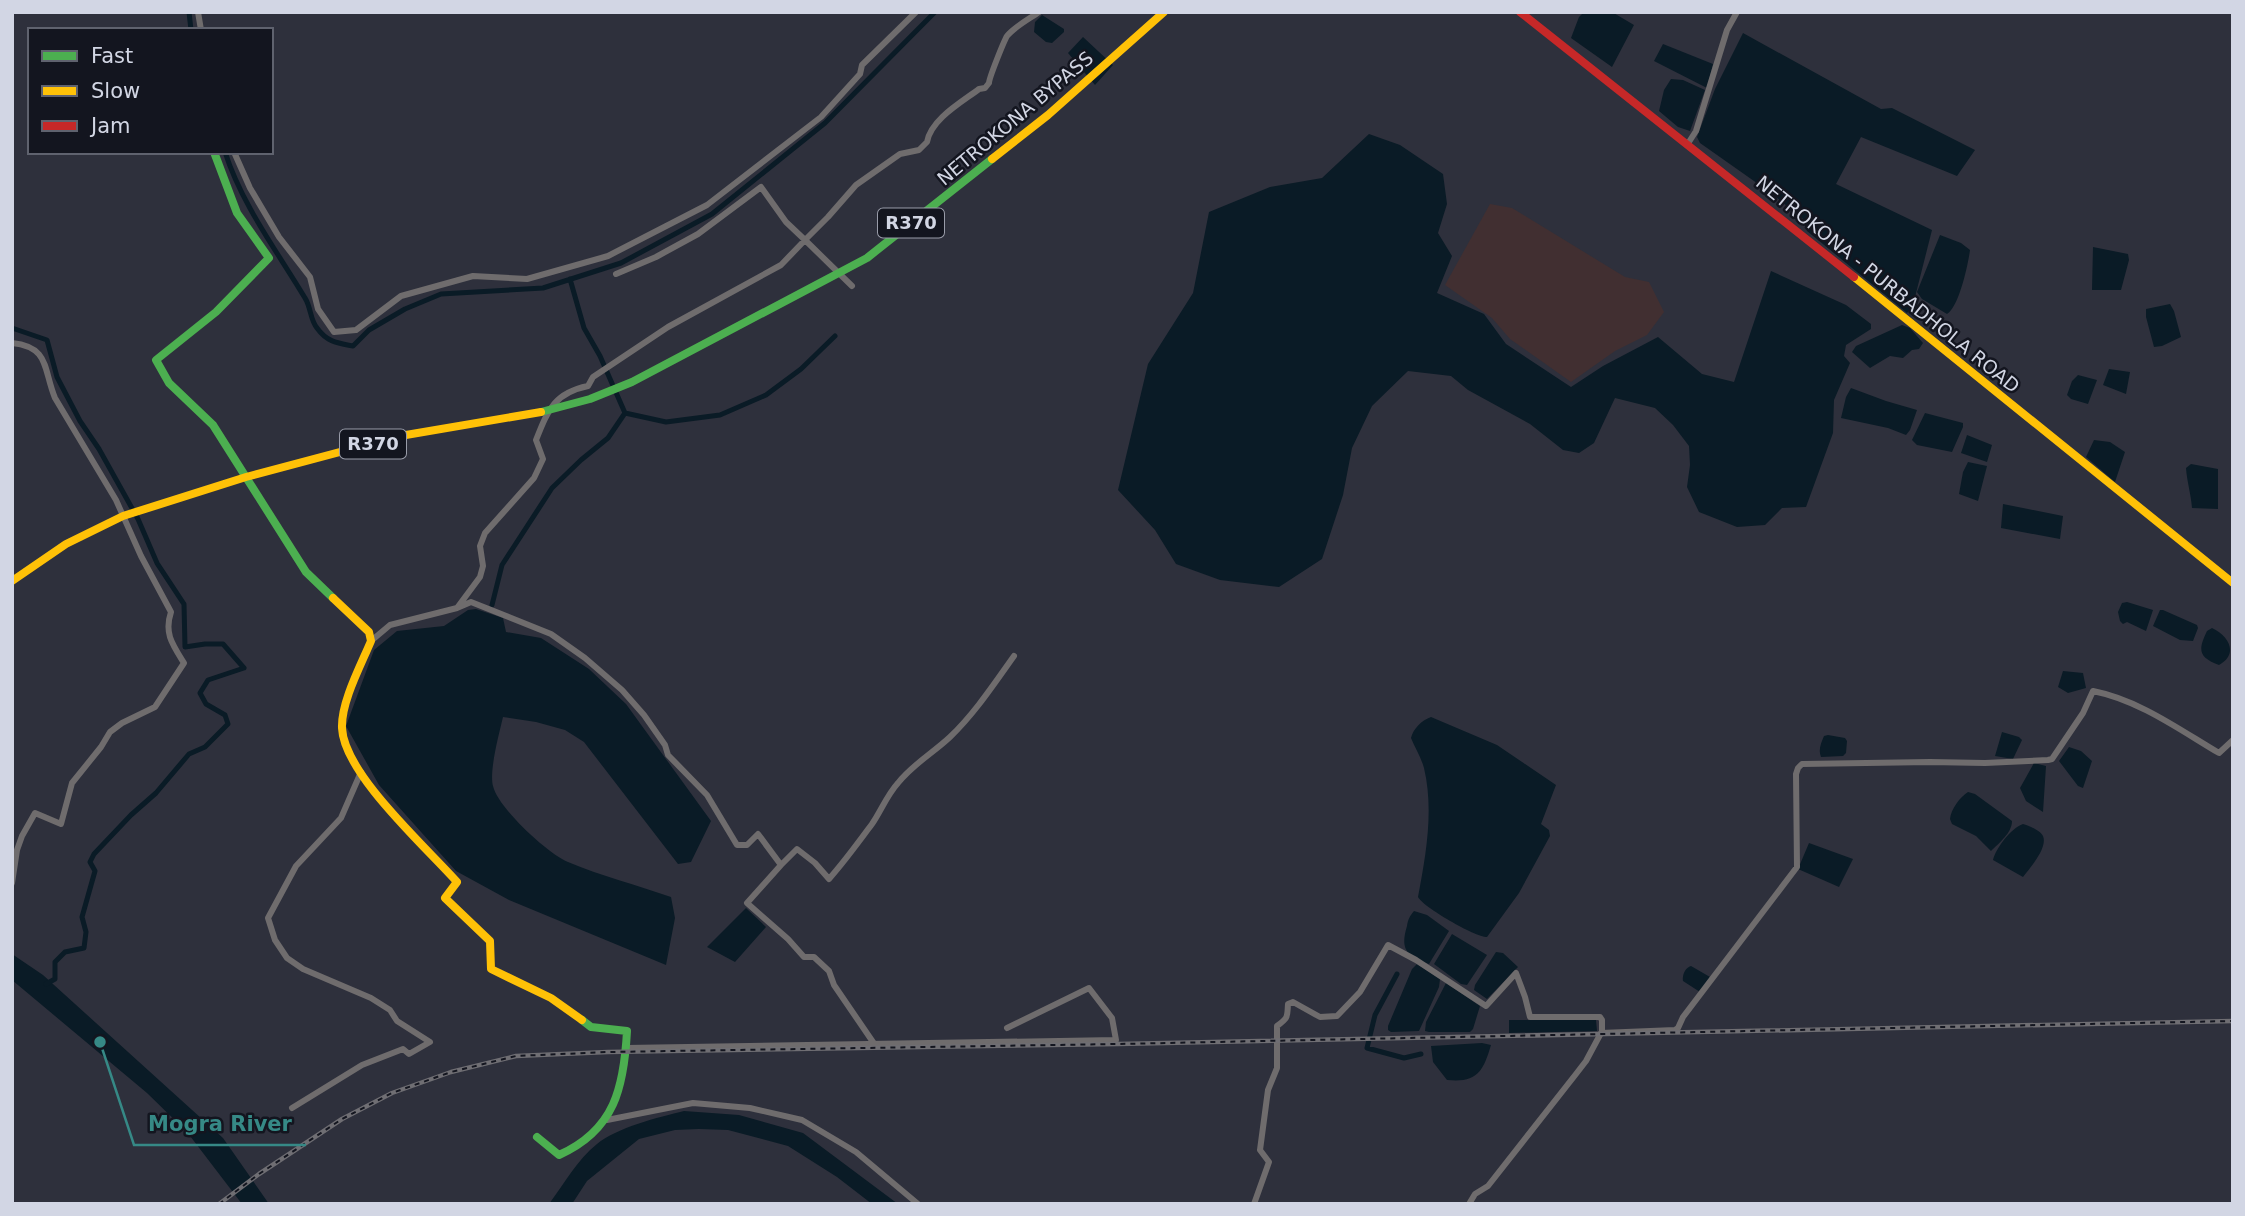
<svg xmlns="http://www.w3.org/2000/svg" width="2245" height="1216" font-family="'DejaVu Sans',sans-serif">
<rect width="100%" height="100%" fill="#2e303c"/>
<path fill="#412f31" d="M1490 204 1512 208 1625 277 1649 282 1664 312 1647 335 1615 351 1571 382 1510 339 1492 318 1445 285Z"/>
<path fill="#0a1b26" d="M1584 12H1612L1634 25 1612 67 1571 38 1579 17Z
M1042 15 1064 29V32L1052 43 1046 42 1034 32 1035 22Z
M1743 33 1881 109 1892 108 1975 150 1957 176 1861 137 1836 184 1932 230 1913 305 1907 313 1807 231 1803 219 1771 193 1700 143 1697 137 1715 89Z
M1083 37 1113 65 1095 85 1068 53Z
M1663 44 1713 64 1707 88 1654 61Z
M1671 79 1683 80 1705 90 1690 131 1678 127 1659 111 1664 90Z
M1369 134 1400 145 1443 174 1447 204 1438 233 1452 256 1437 293 1484 314 1506 344 1571 387 1603 366 1658 337 1702 374 1734 382 1771 271 1846 305 1871 324V329L1846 345 1844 356 1850 363 1834 400 1833 433 1806 507 1782 508 1765 525 1737 527 1699 512 1687 487 1690 465 1689 446 1673 425 1655 408 1615 398 1594 443 1579 453 1563 450 1530 424 1468 390 1451 376 1408 371 1372 406 1352 448 1343 495 1322 559 1279 587 1220 580 1176 564 1155 530 1118 490 1148 364 1193 293 1209 212 1270 187 1322 178Z
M1940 235 1961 243 1970 250C1968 265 1959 307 1947 314L1922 299 1917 292Z
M2093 247 2128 254 2129 260 2121 290H2092Z
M2170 304 2174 311 2181 337 2162 346 2154 347 2146 317V309Z
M1902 325 1910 328 1923 343 1919 349 1912 350 1903 358 1890 356 1870 368 1852 352 1856 346Z
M2109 369 2130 372 2126 394 2103 385Z
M2078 375 2097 380 2088 404 2071 399 2067 395 2072 381Z
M1851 388 1886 401 1917 410 1910 430 1906 435 1888 428 1841 418 1846 397Z
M1925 413 1963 423V427L1952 452 1917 445 1912 440Z
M1967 435 1992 445 1987 462 1961 453Z
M2094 440 2110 442 2125 452 2115 482 2086 457Z
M1968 462 1987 466 1978 501 1959 494 1963 472Z
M2191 464 2218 469V509L2192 508C2191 494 2187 482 2186 468Z
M2003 504 2063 516 2060 539 2001 528Z
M2127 602 2153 610 2146 631 2127 622 2123 624 2120 621 2118 612 2122 603Z
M476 609 503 618 506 632 541 638 589 669 626 704 711 821 691 862 678 864 584 742 565 730 536 722 503 717C499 734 489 771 493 786 498 808 548 854 568 862 601 876 637 885 671 897L675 918 666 965 509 900 456 871 379 785 346 726 374 650 397 631 444 626 468 610Z
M2160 610H2163L2197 625 2198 628 2193 641 2180 640 2153 626Z
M2212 628C2229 636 2239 654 2219 665 2198 657 2198 650 2207 631Z
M2063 671 2083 673 2086 688 2068 693 2058 687Z
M1431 717 1497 745 1556 785 1541 824 1549 830 1550 836 1519 893 1487 937C1475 937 1423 907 1418 897 1426 855 1434 810 1424 768 1421 757 1415 748 1411 738 1413 729 1422 720 1431 717Z
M2002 732 2019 737 2022 740 2013 759 1995 756Z
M1828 735 1845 738 1847 741 1846 753 1843 756 1821 757C1818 750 1821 743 1824 736Z
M2069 747 2081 751 2092 761 2083 788 2078 786 2059 761Z
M2034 763 2046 766 2043 812 2026 801 2020 788Z
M1968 792 1975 794 2012 821C2012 833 1999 843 1991 851L1976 836 1952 824 1950 819C1951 809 1960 797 1968 792Z
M2023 824C2029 826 2040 830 2043 836 2048 848 2030 868 2023 877L1993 860C1996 848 2011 828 2023 824Z
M1809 843 1853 859 1839 887 1798 869Z
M746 908 766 927 735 962 707 947Z
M1414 911 1427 915 1449 931 1429 964C1406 956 1400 949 1407 926 1408 919 1410 916 1414 911Z
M1452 934 1487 955 1467 985 1461 984 1434 964Z
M1496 952 1503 953 1518 967 1487 999 1474 990 1475 985Z
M12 954 43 975 223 1138 269 1204H242L187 1132 147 1093 12 980Z
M1417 964 1440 979 1439 987 1419 1031 1391 1032 1388 1030V1026L1412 969Z
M1691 966 1710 977 1700 992 1683 981C1682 975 1685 968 1691 966Z
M1446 983 1480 1006 1473 1029 1470 1032H1429L1425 1031 1426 1022Z
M1509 1020H1596L1597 1031 1509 1033Z
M1482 1043 1491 1045C1483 1072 1477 1083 1447 1080L1433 1062 1431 1046Z
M684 1111 739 1115 803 1133 898 1204H872L837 1177 788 1146 728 1130 699 1129 675 1130 639 1139 587 1181 572 1204H549C564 1184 577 1160 597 1144 616 1128 659 1117 684 1111Z"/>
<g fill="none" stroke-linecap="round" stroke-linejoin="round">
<path stroke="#0a1b26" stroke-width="5" d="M189 12 191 30
M225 152C242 205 277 251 305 298 311 307 310 320 317 328 327 342 337 343 353 346L369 330 405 309 441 294 543 288 621 263 712 214 825 123 935 12
M12 328 47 340 57 377 80 421 99 449 138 519 157 563 184 604 185 647 205 644H223L244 668 208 680 200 693 206 704 225 715 228 724 205 747 189 754 156 793 131 815 94 854 90 862 95 871 82 917 86 932 84 948 65 952 55 962V979L46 984
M625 413 666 422 720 415 766 395 801 369 835 336
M492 605 502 565 552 488 581 460 608 438 625 413 600 356 584 328 570 279
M1397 974 1375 1015 1367 1048 1404 1058 1421 1054"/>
<path stroke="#6f6c6d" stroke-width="6" d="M198 12 201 30
M1687 145 1696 131 1727 30 1737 12
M234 152 250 188 279 237 310 277 318 309 334 332 356 330 401 296 473 276 527 279 608 256 707 205 821 117 860 74 862 65 916 12
M616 274 656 257 698 234 761 187 786 222 805 240 828 217 856 185 900 154 919 150 927 142C931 119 962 102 979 89L985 88 989 83C989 78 1004 41 1007 36 1014 27 1029 19 1039 12
M12 343C50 347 43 369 55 398L116 500 141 556 171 612C164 633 172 644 184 663L155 707 122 723 110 732 101 747 72 783 61 824 35 813 22 836 17 850 12 883
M457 608 471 602 551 634 585 658 622 690 644 715 665 745 668 755 707 795 737 845H747L758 834 781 865 797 849 815 863 829 879C845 861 858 843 872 824 881 811 887 795 898 783 913 764 933 753 950 737 975 713 994 684 1014 656
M371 641 390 625 457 608 480 577 483 566 480 546 485 533 534 478 543 459 536 440C548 410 554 393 588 386L593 377 668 327 781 265 805 240 852 286
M781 865 747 903 788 939 804 957H814L829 971 834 985 875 1045
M626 1048 1116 1040 1112 1018 1089 988 1007 1028
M292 1108 362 1065 403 1049 409 1054 430 1042 397 1021 390 1010 371 998 303 969 287 958 275 940 268 918 296 866 341 818 361 772
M607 1120 693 1103 750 1108 802 1120 856 1152 918 1204
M1254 1204 1269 1162 1260 1150 1268 1090 1277 1068V1026C1289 1017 1287 1017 1288 1004L1293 1002 1320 1017 1337 1016 1360 992 1388 945 1416 960 1486 1006 1516 973 1525 997 1530 1017H1600L1602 1020V1032
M1469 1204 1475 1194 1488 1186 1576 1074 1586 1061 1601 1033 1675 1030 1678 1028 1683 1017 1797 867 1796 774 1798 768 1802 764 1930 762 1985 763 2048 760 2052 759 2083 713 2093 691C2139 700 2180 730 2219 753L2233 740"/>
<path stroke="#4caf50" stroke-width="8" d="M214 152 237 213 269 258 216 312 156 360 169 383 213 425 306 572 333 598
M541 412 590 399 632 382 867 258 992 159
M537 1137 559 1155C615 1130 624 1087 627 1031L591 1027 582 1020"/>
<path stroke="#ffc107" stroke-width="8" d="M992 159 1048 115 1164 12
M1854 277 2233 583
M12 581 66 544 123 516 246 477 400 436 541 412
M333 598 369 632 371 641C361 665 341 702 342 728 344 774 426 847 457 882L445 898 490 941 491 969 551 998 582 1020"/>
<path stroke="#c62828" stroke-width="8" d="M1520 12 1854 277"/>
<g stroke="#6f6e73" stroke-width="4.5">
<path id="rail" d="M219 1204 259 1174 342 1119 392 1093 451 1072 516 1056 608 1052 1118 1044 2233 1021"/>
</g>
<use href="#rail" stroke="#13151f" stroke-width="2" stroke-dasharray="5" stroke-linecap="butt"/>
</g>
<g text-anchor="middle" stroke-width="5" stroke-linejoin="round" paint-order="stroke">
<g fill="#13151f" stroke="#999ca9" stroke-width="2">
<rect x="878" y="208.5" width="66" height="29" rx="5"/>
<rect x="340" y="429.5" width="66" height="29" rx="5"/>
</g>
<g font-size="18" font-weight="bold" fill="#d2d6e4">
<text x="911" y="229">R370</text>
<text x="373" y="450">R370</text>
</g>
<g font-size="19" fill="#d2d6e4" stroke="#13151f">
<text transform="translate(1015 118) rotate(-40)" y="7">NETROKONA BYPASS</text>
<text transform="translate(1888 284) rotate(39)" y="7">NETROKONA - PURBADHOLA ROAD</text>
</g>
</g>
<path fill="none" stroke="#368986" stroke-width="2.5" d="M100 1042L134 1145H306"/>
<circle fill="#368986" stroke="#13151f" stroke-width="2.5" cx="100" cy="1042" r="7"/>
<g font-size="21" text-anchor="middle" font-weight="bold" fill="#368986" stroke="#13151f" stroke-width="5" stroke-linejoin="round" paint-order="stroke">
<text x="220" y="1131">Mogra River</text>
</g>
<rect width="2245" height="1216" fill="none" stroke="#d2d6e4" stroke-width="28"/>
<rect x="28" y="28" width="245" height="126" fill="#13151f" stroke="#5f626e" stroke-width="2"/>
<rect x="42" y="51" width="35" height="10" fill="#4caf50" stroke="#5f626e" stroke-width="2"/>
<text x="91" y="63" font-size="21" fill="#d2d6e4">Fast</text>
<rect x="42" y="86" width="35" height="10" fill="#ffc107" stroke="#5f626e" stroke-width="2"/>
<text x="91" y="98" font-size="21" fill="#d2d6e4">Slow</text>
<rect x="42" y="121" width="35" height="10" fill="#c62828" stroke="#5f626e" stroke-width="2"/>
<text x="91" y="133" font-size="21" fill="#d2d6e4">Jam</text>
</svg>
